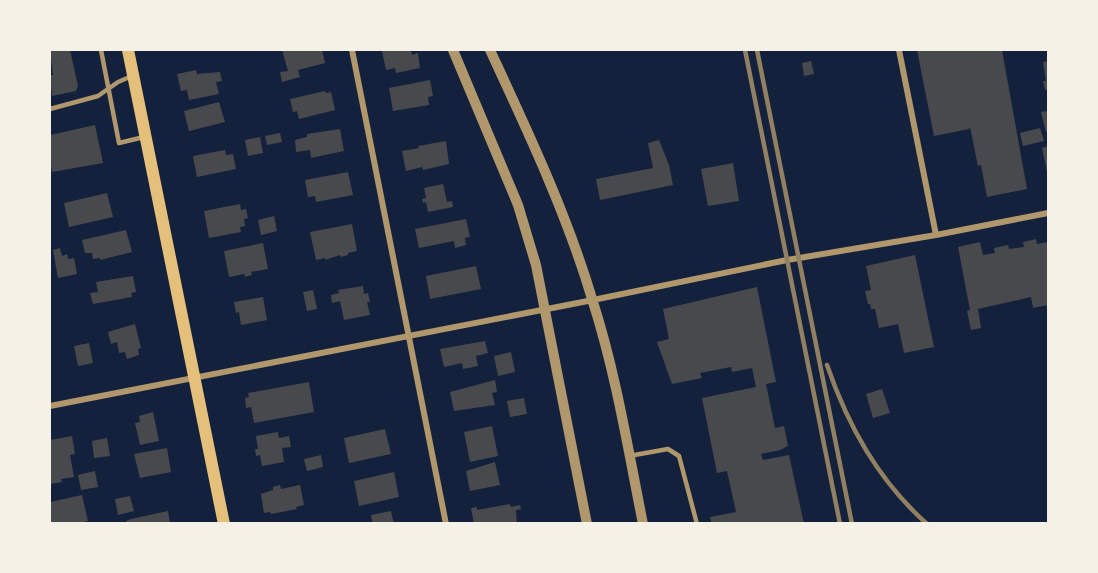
<svg xmlns="http://www.w3.org/2000/svg" width="1098" height="573" font-family="Signika,sans-serif">
<rect width="100%" height="100%" fill="#14213d"/>
<path fill="#48494c" d="M50 50H70L78 86 76 91 52 96 50 75H53Z
M282 50H322L325 63 298 70 300 77 282 82 280 72 288 71Z
M388 50H411L412 55 418 53 420 68 396 73 395 68 386 70 382 51Z
M917 50H1002L1027 189 987 197 981 165 978 166 970 127 969 129 934 136Z
M811 61 814 74 804 76 802 63Z
M1048 61V89L1045 90 1043 81H1046L1043 62Z
M196 70 197 74 220 72 222 81 216 82 219 94 189 100 187 90 181 91 177 74Z
M430 80 433 96 428 97 429 105 393 111 389 88Z
M325 91 326 93 331 92 335 110 299 119 297 111 293 112 290 99Z
M219 102 225 122 189 131 184 111Z
M1048 111V131L1046 132 1041 112Z
M95 125 103 163 52 172 50 161V135Z
M1040 128 1044 141 1023 146 1020 133Z
M340 129 344 151 311 158 310 150 296 152 295 140 307 137V134Z
M280 133 282 142 267 145 265 136Z
M260 137 263 153 248 156 245 140Z
M659 140 669 165 673 185 600 200 596 179 653 168 648 143Z
M446 141 449 164 423 170 422 167 406 171 402 151 419 148 418 146Z
M1048 146V172H1047L1042 148Z
M225 150 226 155 233 154 236 169 197 177 193 156Z
M733 163 739 201 708 206 701 169Z
M348 172 353 195 316 202 315 196 308 197 305 180Z
M443 184 447 202 452 201 453 207 428 212 426 202 423 203 422 199 426 198 424 188Z
M107 193 113 217 69 227 64 203Z
M240 204 241 210 246 209 248 218 244 219 245 226 240 227 241 232 209 238 204 211Z
M274 216 277 231 261 235 258 220Z
M466 219 470 237 465 238 466 245 455 248 454 241 419 248 415 229Z
M352 224 357 251 348 253V255L341 257 340 255 325 260V258L316 260 310 232Z
M126 230 132 252 100 260V258L93 259 92 253H85L82 240Z
M1036 239 1037 244 1048 242V305L1033 308 1031 297 978 309 981 328 971 330 967 311 970 310 958 247 980 242 983 255 995 253 994 248 1008 245 1009 249 1024 247 1023 242Z
M263 243 268 269 251 272 252 275 245 277 244 274 229 277 224 251Z
M60 248 62 256 67 254 68 259 74 258 77 274 58 278 53 250Z
M915 255 934 347 904 353 898 324 879 328 875 309H871L870 304H868L865 291 871 290 866 266Z
M476 266 481 289 430 299 426 276Z
M133 276 136 292 131 293 132 297 93 304 90 293 98 292 96 282Z
M363 286 364 294 368 293 370 302H367L370 315 344 320 340 301 332 303 331 295 339 293 338 290Z
M757 287 776 382 766 384 775 428 784 426 788 446 780 450 761 454 763 460 789 455 804 524H712L710 517 736 512 727 471 717 473 702 398 756 387 752 368 732 372 731 367 700 373 702 378 672 384 657 342 669 339 663 309Z
M313 290 317 309 307 311 303 292Z
M263 297 267 320 241 325 239 312 236 313 234 302Z
M135 324 141 348 138 349 139 355 127 359 125 352 119 353 117 342 111 344 108 332Z
M485 341 488 353 476 356 478 366 463 369 462 363 444 367 440 349Z
M89 343 93 363 78 366 74 346Z
M511 352 515 372 498 376 494 356Z
M495 380 497 392 492 393 495 405 454 411 450 392Z
M309 382 314 412 254 423 251 407 246 408 245 398 249 397 248 393Z
M882 389 890 413 873 418 866 394Z
M524 398 527 414 510 417 507 401Z
M153 412 159 441 140 445 135 423 140 422 139 416Z
M492 426 498 456 470 462 464 432Z
M385 429 391 454 349 463 344 438Z
M278 432 279 438 289 436 291 447 282 448 284 462 262 466 260 455 256 456 255 449H258L256 436Z
M72 436 75 454 70 455 74 477 61 479 62 482 50 484V440Z
M107 438 110 456 94 458 92 441Z
M167 448 171 472 140 478 134 454Z
M321 455 323 467 307 471 304 459Z
M495 462 500 485 470 491 466 471Z
M95 471 98 487 81 490 78 475Z
M394 472 399 497 359 506 354 481Z
M280 485 281 489 300 485 304 505 296 507 297 509 271 514 270 512 264 513 261 494 273 490V487Z
M82 495 88 521 77 524H50V502Z
M130 496 134 511 118 515 115 499Z
M510 504 511 507 520 505 521 509 516 510 517 524H474L471 508 477 507V510Z
M168 511 170 524H127L126 521 131 519Z
M391 511 394 524H373L371 515Z"/>
<g fill="none" stroke-linecap="round" stroke-linejoin="round">
<path stroke="#b1986c" stroke-width="4.5" d="M101 50 119 143 144 137
M50 109 98 96 118 82 132 76
M629 456 668 449 679 456 697 524"/>
<path stroke="#b1986c" stroke-width="6" d="M352 50 446 524
M899 50 936 235
M50 406 593 300 787 260 936 235 1048 213"/>
<path stroke="#b1986c" stroke-width="10" d="M453 50 518 205 536 265 587 524
M490 50C528 132 567 214 593 302 616 374 628 449 643 524"/>
<path stroke="#e5c07b" stroke-width="12" d="M128 50 224 524"/>
<path stroke="#918062" stroke-width="4.5" d="M745 50 840 524
M757 50 852 524
M827 365C848 426 878 480 927 524"/>
</g>
<rect width="1098" height="573" fill="none" stroke="#f6f1e7" stroke-width="102"/>
</svg>
